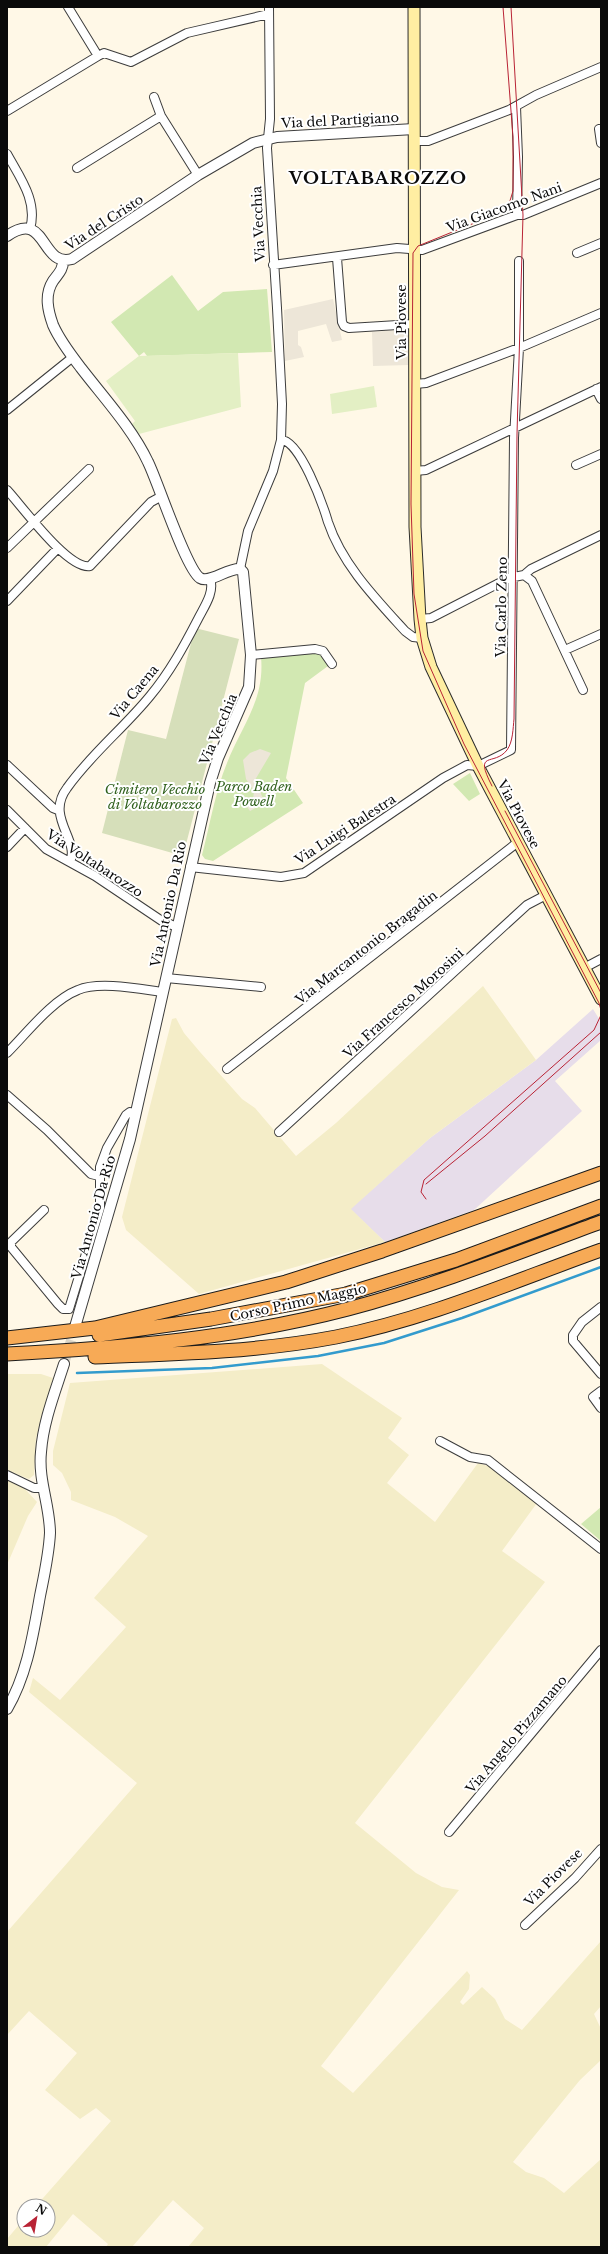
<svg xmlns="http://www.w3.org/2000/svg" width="608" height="2254" font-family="'Libre Baskerville',serif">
<rect width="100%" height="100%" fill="#fff8e7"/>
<path fill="#e7ddea" d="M593 1009 601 1022V1040L555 1081 582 1111 474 1210 385 1242 350 1209 430 1138 536 1060Z"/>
<path fill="#f4edc8" d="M483 986 536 1060 430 1138 351 1209 385 1242 199 1294 126 1230 122 1217 172 1019 176 1018 184 1033 200 1052 242 1099 255 1108 296 1156 336 1123Z
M322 1364 402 1418 388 1438 409 1455 387 1483 435 1522 478 1463 491 1467 537 1503 502 1551 545 1582 355 1823 416 1873 442 1887 459 1890 321 2066 353 2093 467 1971 470 1975 469 1989 460 2002 463 2005 482 1987 495 1999 505 2019 522 2030 601 1941V2006L594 2014 601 2029V2060L580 2080 513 2162 526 2172 544 2178 564 2193 601 2159V2247H188L204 2228 173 2200 132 2247H106L108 2244 73 2214 46 2247H7V2239L24 2219V2230H48V2206H36L111 2121 96 2108 80 2119 45 2090 77 2053 29 2011 7 2035V1932L137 1783 29 1692 33 1678 60 1700 126 1627 94 1598 148 1536 115 1517 71 1500V1492L62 1473 53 1465V1451L70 1383Z
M7 1374H41L53 1378 36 1438 34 1475 29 1479 7 1470Z
M7 1478 24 1488 37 1502 28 1516 7 1565Z"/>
<path fill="#d2e8b2" d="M172 275 198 311 223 292 267 289 272 352 147 356 144 352 139 356 111 322Z
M315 652 322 655 328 666 305 683 286 778 303 803 213 861 205 859 202 855C210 825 215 792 227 763 242 725 265 700 261 657Z
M470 773 480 794 469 801 453 784Z
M601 1507V1541L581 1524Z"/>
<path fill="#d6dfba" d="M195 628 239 639 183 856 102 833 128 730 166 739Z"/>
<path fill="#e3efc4" d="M238 353 241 407 139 434 132 424 135 421 106 381 139 356Z
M374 386 377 407 332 414 330 394Z"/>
<path fill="#ede6d8" d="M333 299 342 340 332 342 326 324 298 331V345L301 347 304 357 285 361 284 310Z
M409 329V365L373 366 372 332Z
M260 749 271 753 255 780 265 803 250 811 245 804 253 800 254 791 246 779 243 760 250 753Z"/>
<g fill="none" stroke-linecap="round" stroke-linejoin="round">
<path stroke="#339bcd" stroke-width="2.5" d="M77 1373 212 1368 318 1356 384 1343 462 1318 601 1267"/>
<path stroke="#dad4c6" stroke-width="10" stroke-dasharray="10 5" stroke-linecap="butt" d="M64 1364 75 1327"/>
<g stroke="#3d3d3d" stroke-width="10">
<path id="minor" d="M68 7 98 56
M154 97 161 116 198 175
M516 107 518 157 517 215
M7 111 98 56 104 53 131 62 187 33 269 14
M599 129 601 143
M414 141H428L509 110 536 95 601 67
M7 154C20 178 38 201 30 229
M77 168 161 116
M577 253 601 243
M337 258 342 322 344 326 349 328 414 324
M273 265 397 248 422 250 517 215H523L601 183
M415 384 426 383 519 348 601 313
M596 389 601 399
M7 410 73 357
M281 440C300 440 323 505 328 522 342 564 375 598 405 631L413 637 422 638
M576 465 601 454
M415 471 426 470 601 387
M7 490C22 506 68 570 90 566L151 502 162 496
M7 548 89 469
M240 569 248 531 273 471 281 440 282 404 277 308 267 148 270 119 269 7
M524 575 532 581 583 690
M7 601 58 548
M420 619 431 618 509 578 524 575 531 569 601 535
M565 650 601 634
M251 655 315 649 323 651 332 664
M7 765 53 808 58 810
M7 810 46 849 95 876 162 921 177 927
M7 847 25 828
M70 862C80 840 45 817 67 788 91 754 124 728 150 696 170 672 184 646 198 619 204 607 215 592 210 579
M190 867 281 877 304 873 443 778 467 765 478 766 511 750 514 438 519 348V261
M584 968 601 959
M166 978 261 987
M7 1053C27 1033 52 1000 78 990 99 981 140 989 163 992
M227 1069 518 842
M7 1095 47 1130 91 1174 99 1176
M279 1132 527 905 546 895
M44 1210 11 1242V1247L58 1304 63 1309H69L100 1208V1167L107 1148 126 1115 130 1112 136 1114
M601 1307 582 1322 573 1335V1341L601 1374
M601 1391 593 1397 601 1408
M440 1441 470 1457 488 1460 601 1549
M7 1475 34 1488H42
M449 1832 601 1650
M525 1925 575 1878 601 1849"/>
</g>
<g stroke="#3d3d3d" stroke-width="12">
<path id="tertiary" d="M7 236C47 208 40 268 72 259L198 175 253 143 277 137 414 129
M63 261C63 270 58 274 53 281 44 295 48 311 53 325 60 341 71 355 81 368 104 398 132 428 148 462 158 482 186 569 200 578 210 584 227 568 240 569L243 572 251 655 249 687 218 758 210 783 130 1139 75 1327
M7 1709C27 1675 33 1635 40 1596 44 1576 49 1554 50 1533 50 1506 38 1480 41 1452 43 1422 55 1392 64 1364"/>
</g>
<g stroke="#2c2c2c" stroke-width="13">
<path id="secondary" d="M414 7 415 527 420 619 422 638 431 667 478 766 601 999"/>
</g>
<g stroke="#1b1b1b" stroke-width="15">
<path id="trunk" d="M99 1335 211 1319 346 1294 456 1260 601 1206
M7 1338 95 1328 286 1282 382 1251 601 1173
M7 1354C121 1348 237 1338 348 1309 434 1286 517 1253 601 1222
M95 1357C175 1354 257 1352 336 1337 427 1319 514 1281 601 1250"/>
</g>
<use href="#minor" stroke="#fff" stroke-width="8"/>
<use href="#tertiary" stroke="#fff" stroke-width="10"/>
<use href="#secondary" stroke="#ffeea2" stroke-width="11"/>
<use href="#trunk" stroke="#f7aa56" stroke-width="13"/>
<path stroke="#b92335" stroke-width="1" d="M503 7 513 137V191L509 204 494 215 418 246 413 253 411 504 414 594 423 651 464 744 599 1003 601 1010
M492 786C473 749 494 767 507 750 513 742 513 728 514 719L517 434 523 215 511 7
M505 811 601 993
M426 1184 485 1136 601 1032
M426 1199 421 1192 424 1180 594 1030 601 1015"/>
</g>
<g text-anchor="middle" stroke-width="4" stroke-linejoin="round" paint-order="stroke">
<g font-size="13" fill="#0a0a0a" stroke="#fff">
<text transform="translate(340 120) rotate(-3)" y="5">Via del Partigiano</text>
<text transform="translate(504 207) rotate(-20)" y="5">Via Giacomo Nani</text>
<text transform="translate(104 222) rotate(-33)" y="5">Via del Cristo</text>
<text transform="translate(258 224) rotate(-93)" y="5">Via Vecchia</text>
<text transform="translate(401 322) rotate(-90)" y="5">Via Piovese</text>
<text transform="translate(501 607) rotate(-89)" y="5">Via Carlo Zeno</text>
<text transform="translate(134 692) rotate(-50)" y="5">Via Caena</text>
<text transform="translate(218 729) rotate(-67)" y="5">Via Vecchia</text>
<text transform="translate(519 814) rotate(62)" y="5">Via Piovese</text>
<text transform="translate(345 829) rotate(-33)" y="5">Via Luigi Balestra</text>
<text transform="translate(95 863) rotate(33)" y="5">Via Voltabarozzo</text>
<text transform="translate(168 904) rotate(-78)" y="5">Via Antonio Da Rio</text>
<text transform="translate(366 947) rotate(-38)" y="5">Via Marcantonio Bragadin</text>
<text transform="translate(403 1003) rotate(-42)" y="5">Via Francesco Morosini</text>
<text transform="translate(93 1217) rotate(-74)" y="5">Via Antonio Da Rio</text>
<text transform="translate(298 1302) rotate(-12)" y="5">Corso Primo Maggio</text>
<text transform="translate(516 1734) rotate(-50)" y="5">Via Angelo Pizzamano</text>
<text transform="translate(553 1877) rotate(-45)" y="5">Via Piovese</text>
</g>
<g font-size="13" font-style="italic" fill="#2f601c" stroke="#fff">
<text x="254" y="791">Parco Baden<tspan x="254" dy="15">Powell</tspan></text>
<text x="155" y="794">Cimitero Vecchio<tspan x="155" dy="15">di Voltabarozzo</tspan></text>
</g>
<g font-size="17" font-weight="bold" letter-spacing="1" fill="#0a0a0a" stroke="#fff">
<text x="378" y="184">VOLTABAROZZO</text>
</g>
</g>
<rect width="608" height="2254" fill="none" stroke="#0a0a0a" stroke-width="16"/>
<g transform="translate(36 2218) rotate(31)"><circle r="19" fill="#ffffff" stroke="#9d9d9d"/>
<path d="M0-3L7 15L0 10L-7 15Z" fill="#b92335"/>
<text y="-6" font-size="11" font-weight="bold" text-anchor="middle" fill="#0a0a0a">N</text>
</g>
</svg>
